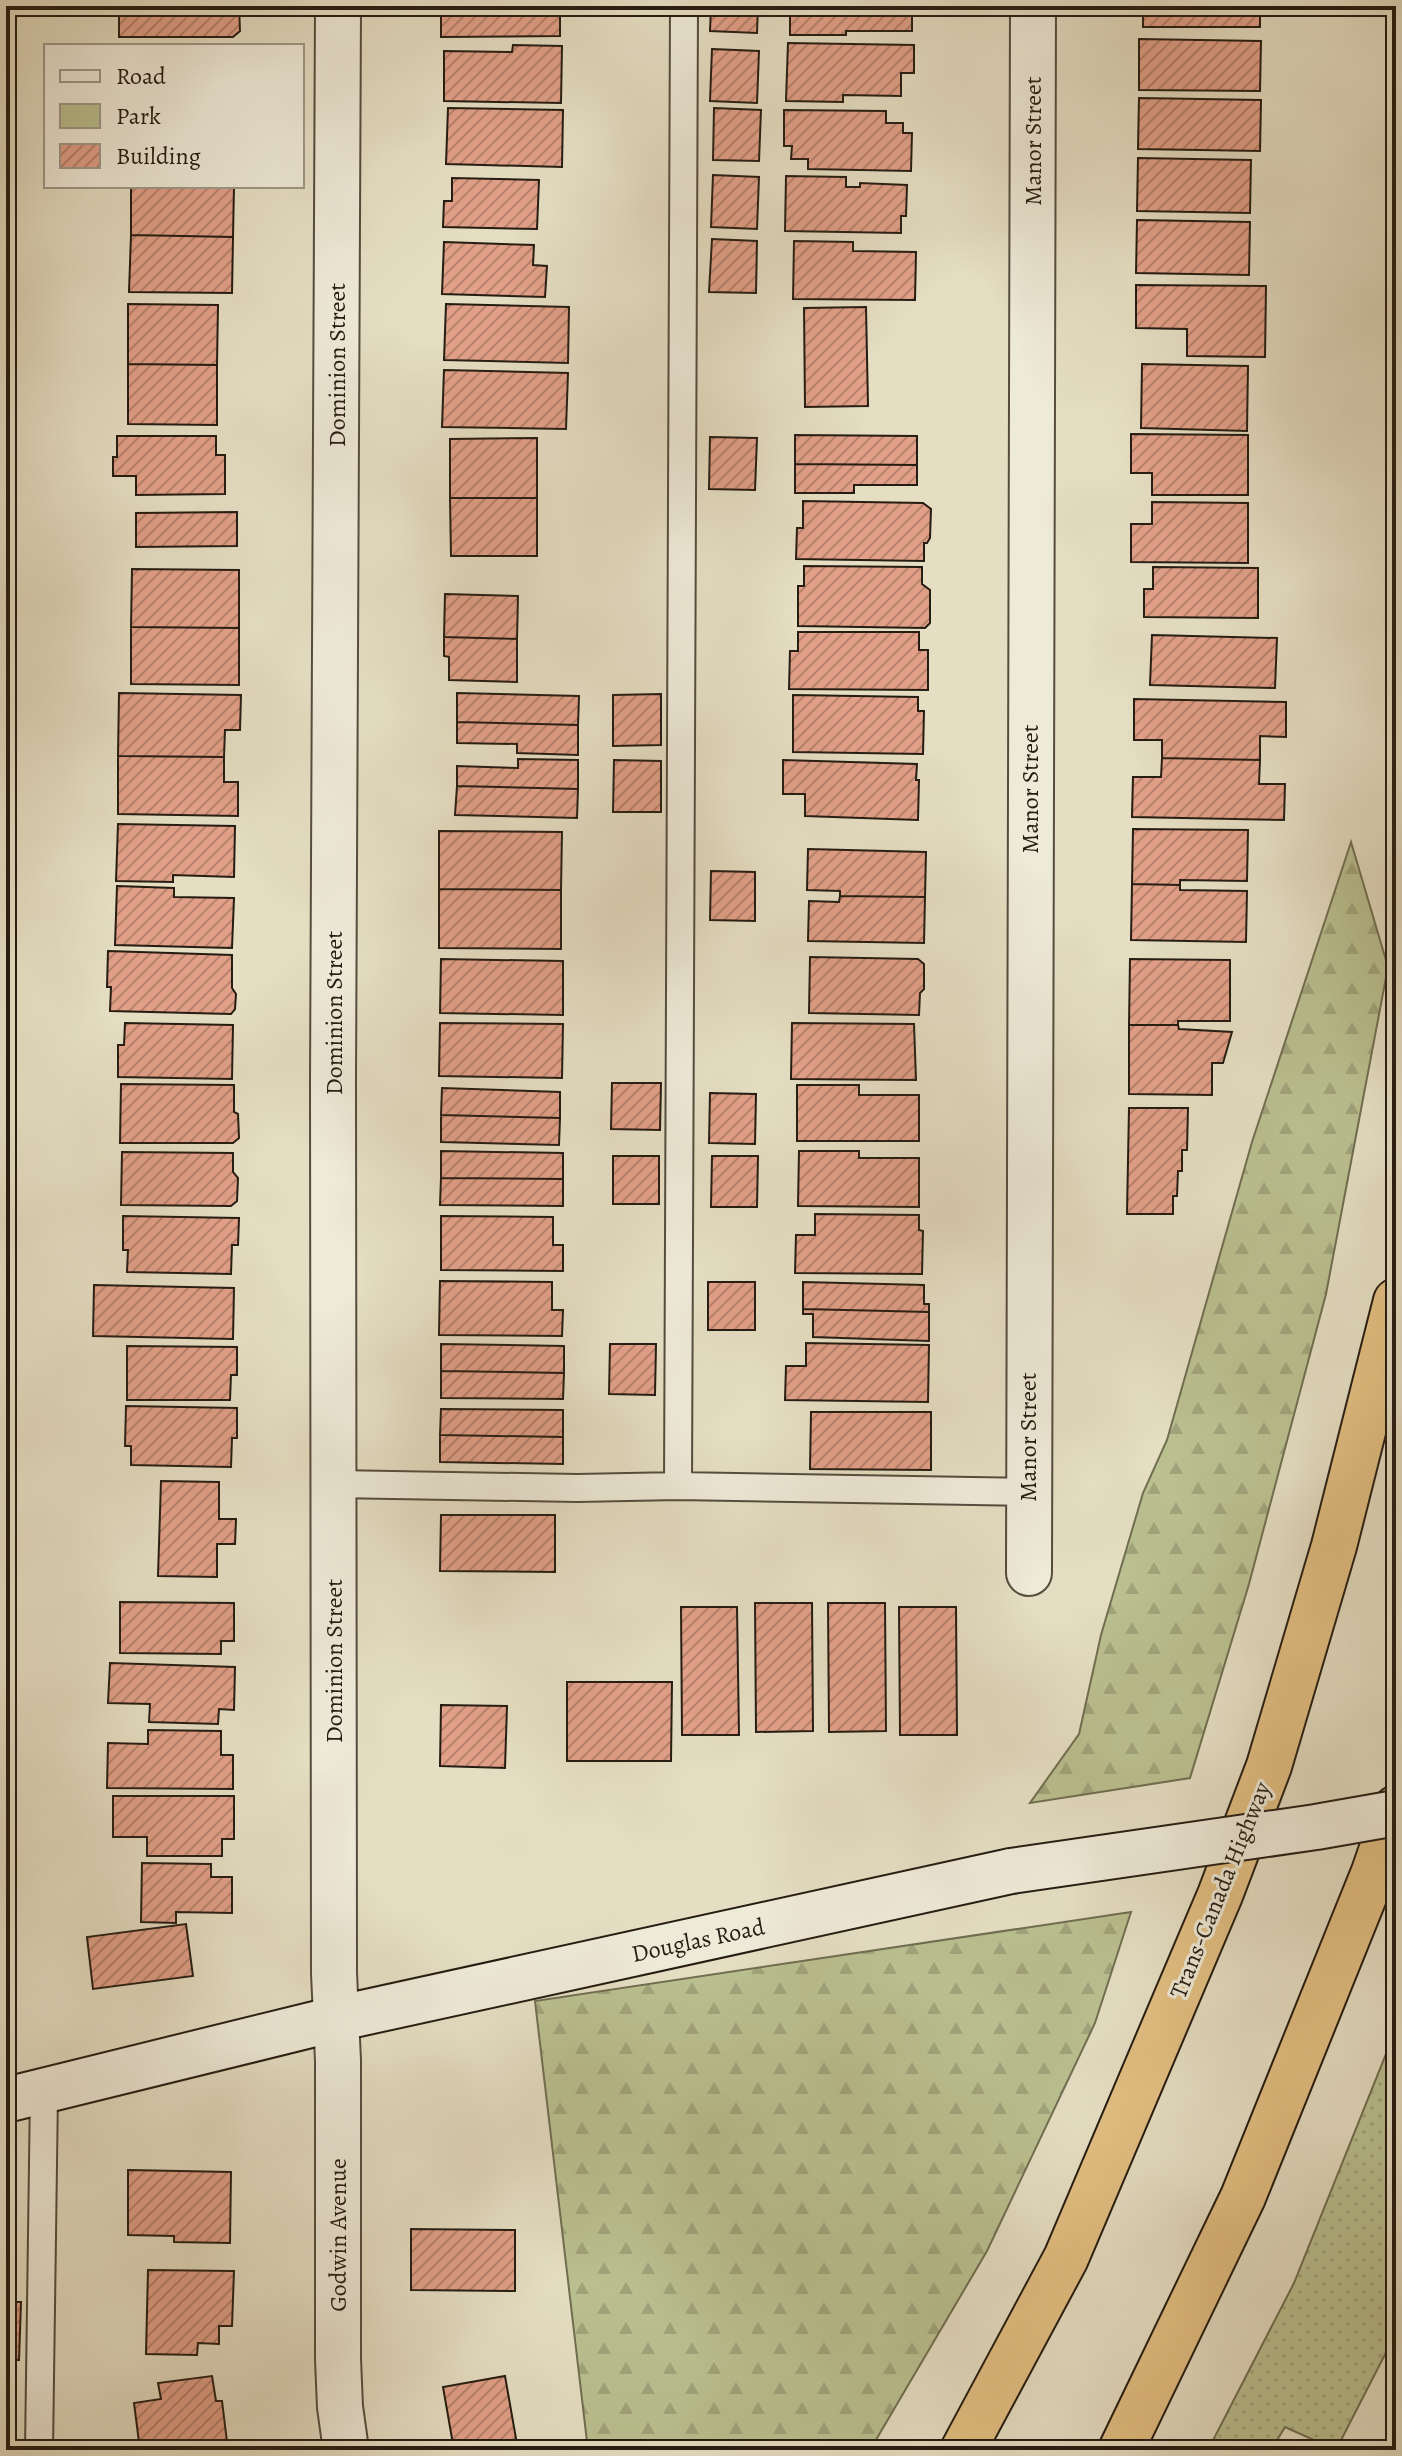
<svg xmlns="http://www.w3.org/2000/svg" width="1402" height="2456" font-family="Alegreya,serif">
<defs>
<pattern id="green-dots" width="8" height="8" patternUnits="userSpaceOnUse" patternTransform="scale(2)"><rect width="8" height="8" fill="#bac090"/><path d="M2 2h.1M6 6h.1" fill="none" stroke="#a0a47b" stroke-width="1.8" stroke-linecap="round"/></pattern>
<pattern id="forest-firs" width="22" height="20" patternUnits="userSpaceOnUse" patternTransform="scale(2)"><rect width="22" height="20" fill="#bac090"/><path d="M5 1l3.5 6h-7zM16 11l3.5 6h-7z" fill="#a0a47b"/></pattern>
<pattern id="building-hatch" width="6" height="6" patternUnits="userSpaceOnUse" patternTransform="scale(2)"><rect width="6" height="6" fill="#e2a088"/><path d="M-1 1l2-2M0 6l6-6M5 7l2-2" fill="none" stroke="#b7826e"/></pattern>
</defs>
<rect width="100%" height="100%" fill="#e5dec3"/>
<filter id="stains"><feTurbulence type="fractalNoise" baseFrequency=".0025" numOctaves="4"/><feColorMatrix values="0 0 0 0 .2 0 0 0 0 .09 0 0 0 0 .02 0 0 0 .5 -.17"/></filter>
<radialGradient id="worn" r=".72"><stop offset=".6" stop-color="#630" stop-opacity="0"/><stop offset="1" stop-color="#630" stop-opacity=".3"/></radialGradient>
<path fill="url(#green-dots)" stroke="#706e51" stroke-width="2" d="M1396 2029V2333L1336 2450 1285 2427 1271 2450H1208L1294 2283Z"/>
<path fill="url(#forest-firs)" stroke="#706e51" stroke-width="2" d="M1351 842 1388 967 1326 1294 1249 1584 1190 1778 1030 1803 1079 1734 1101 1635 1143 1493 1167 1440 1252 1142Z
M1131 1912 1095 2023 987 2251 870 2450H588L535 2001Z"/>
<path fill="url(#building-hatch)" stroke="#251c12" stroke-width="2" d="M119 6H239L240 31 233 37H119Z
M441 6H560V36L441 37Z
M711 6H758L757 33 710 31Z
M790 6H912V9L790 8Z
M1143 6H1260V27H1143Z
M790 8 912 9V31H846V35H790Z
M1139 39 1261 41 1260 91 1139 90Z
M788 43 914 45V73H901V96L843 95V102L786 101Z
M513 45 562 46 561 103 444 101V51L512 52Z
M712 49 759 51 757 103 710 101Z
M1139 98 1261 100 1260 151 1138 149Z
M448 108 563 110 562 167 446 164Z
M714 108 761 110 759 161 713 160Z
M784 110 886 111V123H903V133H912L911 171 808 169V159H791L792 146H784Z
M1138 158 1251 160 1250 213 1137 211Z
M713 175 759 177 757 229 711 227Z
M786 176 846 177V187H860V183L907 185 906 216H901V233L785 231Z
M452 178 539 180 537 229 443 227 444 201H452Z
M131 186H234L233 237 131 235Z
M1137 220 1250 222 1249 275 1136 273Z
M131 235 233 237 232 293 129 292Z
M712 239 757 241 756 293 709 292Z
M794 241 853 242V251L916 252 915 300 793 299Z
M444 242 534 245 533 265 547 266 545 297 442 294Z
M1136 285 1266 286 1265 357 1187 356V329L1136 328Z
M128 304 218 305 217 365 128 364Z
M446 304 569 307 568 363 444 360Z
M866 307 868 406 805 407 804 308Z
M128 364 217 365V425L128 424Z
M1142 364 1248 366 1247 431 1141 428Z
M444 370 568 373 566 429 442 427Z
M1131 434 1248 435V495H1152V473H1131Z
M795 435 917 436V465L795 464Z
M117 436H216V455H225V494L136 495V476H113V457H117Z
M710 437 757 438 755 490 709 489Z
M537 438V498H450V439Z
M795 464 917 465V485H854V493H795Z
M450 498H537V556H451Z
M803 501 923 503 931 509 930 538 927 543H924V561L796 559 797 528H803Z
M1152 502 1248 503V563L1131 562V524H1152Z
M237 512V546L136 547V513Z
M804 566 922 567V584L930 590V623L925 628 798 626V586H804Z
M1153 567 1258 568V618L1144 617V589H1153Z
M132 569 239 570V628L131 627Z
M445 594 518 596 517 639 444 637Z
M131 627 239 628V685L131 684Z
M798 632H919V650H928V690L789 689 790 651H798Z
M1152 635 1277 638 1275 688 1150 685Z
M444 637 517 639V682L449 680V657L444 656Z
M119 693 241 695 240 730H225L224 757 118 756Z
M457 693 579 696 578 725 457 722Z
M661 694V745L613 746V695Z
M793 695 918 697V711H924L923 754 793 752Z
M1134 699 1286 702V737L1260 736V760L1162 758V740H1134Z
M457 722 578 725V755L517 753V744L457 743Z
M118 756 224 757V782H238V816L118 814Z
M1162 758 1260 760 1259 784H1285L1284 820 1132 817 1133 777H1161Z
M518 759 578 760V789L457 786V766L518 768Z
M614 760 661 761V812H613Z
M783 760 917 764 916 780H919L918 820 805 816V794H783Z
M457 786 578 789 577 818 455 815Z
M118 824 235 826 234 877 173 875V882L116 881Z
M1133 829 1248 830 1247 881 1180 880V885L1132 884Z
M439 831 562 832 561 890 439 889Z
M808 849 926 852 925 897 840 896V891L807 890Z
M711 871 755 872V921L710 920Z
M1132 884 1180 885V890L1247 891 1246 942 1131 940Z
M117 886 174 888V897L234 898 232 948 115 945Z
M439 889 561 890V949L439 948Z
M840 896 925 897 924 943 808 941 809 901 839 902Z
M108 951 232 955V988L236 994 235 1009 231 1014 110 1011 111 987H107Z
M810 957 918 959 924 964V989L920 993 919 1015 809 1013Z
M441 959 563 961V1015L440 1013Z
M1130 959 1230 960V1021H1178V1025H1129Z
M125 1023 233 1025 232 1079 118 1077V1045H124Z
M440 1023 563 1024 562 1078 439 1076Z
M792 1023 914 1024 916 1080 791 1079Z
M1129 1025H1178L1179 1029 1232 1032 1223 1063H1212V1095L1129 1094Z
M612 1083H661L660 1130 611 1129Z
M121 1084 234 1085V1112L238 1114 239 1138 233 1143H120Z
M797 1085H859V1095H919V1141H797Z
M442 1088 560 1092V1118L441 1115Z
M710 1093 756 1094 755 1144 709 1143Z
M1129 1108H1188L1187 1150H1182V1171H1178L1177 1196H1173V1214H1127Z
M441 1115 560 1118 559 1145 441 1142Z
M441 1151 563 1153V1179L441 1178Z
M799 1151H859V1158H919V1207L798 1206Z
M122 1152 233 1153V1172L238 1178 237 1201 231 1206 121 1205Z
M613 1156H659V1204H613Z
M712 1156H758L757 1207H711Z
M441 1178 563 1179V1206L440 1205Z
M815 1214 919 1215V1230L923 1231 922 1274 795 1273 796 1235H815Z
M123 1216 239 1218 238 1245H232L231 1274 127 1272 128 1250H123Z
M441 1216 553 1217V1245H563V1271L441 1270Z
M440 1281 552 1282V1310H563L562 1336 439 1335Z
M708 1282H755V1330H708Z
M803 1282 924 1285V1304H929V1312L803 1309Z
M94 1285 234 1288 233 1339 93 1336Z
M803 1309 929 1312V1341L813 1337V1314H803Z
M806 1343 929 1345 928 1402 785 1400 786 1366H806Z
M441 1344 564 1346V1373L441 1371Z
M610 1344H656L655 1395 609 1394Z
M127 1346 237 1347V1375H231L230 1400H127Z
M441 1371 564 1373 563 1399 441 1398Z
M126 1406 237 1408V1438H232L231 1467 131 1465V1446H125Z
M441 1409 563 1410V1437L440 1435Z
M811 1412H931V1470L810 1469Z
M440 1435 563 1437V1464L440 1462Z
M161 1481 219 1482V1519H236L235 1544H217V1577L158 1576Z
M441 1515H555V1572L440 1571Z
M120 1602 234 1603V1641H221V1654L120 1653Z
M755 1603H812L813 1731 756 1732Z
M828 1603H885L886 1731 829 1732Z
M681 1607H737L739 1735H682Z
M899 1607H956L957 1735H900Z
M110 1663 235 1667 234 1710 219 1709 218 1724 149 1722 150 1704 108 1703Z
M567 1682H672L671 1761H567Z
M441 1705 507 1706 505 1768 440 1766Z
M148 1730 221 1731V1755H233V1789L107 1788 108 1743 148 1744Z
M113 1796H234V1839H222V1856H147V1837H113Z
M142 1863 211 1864V1877H232V1913L176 1912V1923L141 1922Z
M186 1924 193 1976 93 1989 87 1937Z
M128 2170 231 2172 230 2243 174 2242V2236L128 2235Z
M411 2229 515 2230V2291L411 2290Z
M148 2270 234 2271 232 2326H219V2344L198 2343 197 2355 146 2354Z
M6 2302H21L19 2360H6Z
M212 2376 216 2401H222L228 2450H140L134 2403 161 2399 158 2383Z
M505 2376 518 2450H454L443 2387Z"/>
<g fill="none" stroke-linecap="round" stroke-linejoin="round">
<g stroke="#554c3e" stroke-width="30">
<path id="lane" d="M684 6 678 1486 1028 1492
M334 1484 577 1488 678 1486
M39 2450 44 2092"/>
</g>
<g stroke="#554c3e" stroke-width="48">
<path id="street" d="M338 6 333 1080 334 1973 338 2061V2359L340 2407 346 2450
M1029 1573 1033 6"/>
</g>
<g stroke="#251c12" stroke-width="48">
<path id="secondary" d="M6 2100 335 2019 1011 1871"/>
</g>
<g stroke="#251c12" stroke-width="48">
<path id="highway" d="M963 2450 1066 2258 1220 1895 1269 1766 1334 1546 1396 1301
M1121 2450 1243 2197 1374 1872 1396 1808"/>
</g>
<use href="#lane" stroke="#eeead8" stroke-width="26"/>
<use href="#street" stroke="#eeead8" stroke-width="44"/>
<use href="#secondary" stroke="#eeead8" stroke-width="44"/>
<use href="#highway" stroke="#e2bf82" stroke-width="44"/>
<g stroke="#251c12" stroke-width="48" stroke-linecap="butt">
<path id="secondary-bridge" d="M1011 1871 1316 1827 1396 1813"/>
</g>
<use href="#secondary-bridge" stroke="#eeead8" stroke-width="44"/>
</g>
<g text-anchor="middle" stroke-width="6" stroke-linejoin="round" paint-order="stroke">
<g font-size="24" fill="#251c12" stroke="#eeead8">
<text transform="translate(1033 141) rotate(-90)" y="8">Manor Street</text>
<text transform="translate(337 365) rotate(-90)" y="8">Dominion Street</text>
<text transform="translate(1030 789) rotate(-90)" y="8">Manor Street</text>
<text transform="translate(334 1013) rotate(-90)" y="8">Dominion Street</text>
<text transform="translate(1028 1437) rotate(-90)" y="8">Manor Street</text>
<text transform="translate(334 1661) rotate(-90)" y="8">Dominion Street</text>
<text transform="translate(1220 1890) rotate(-68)" y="8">Trans-Canada Highway</text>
<text transform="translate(698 1940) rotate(-12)" y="8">Douglas Road</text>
<text transform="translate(338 2235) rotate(-90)" y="8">Godwin Avenue</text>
</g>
</g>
<rect width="1402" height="2456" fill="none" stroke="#e5dec3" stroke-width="32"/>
<rect x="8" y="8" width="1386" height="2440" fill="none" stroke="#251c12" stroke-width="4"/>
<rect x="16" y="16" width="1370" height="2424" fill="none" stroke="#251c12" stroke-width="2"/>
<rect x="44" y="44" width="260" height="144" fill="#eeead8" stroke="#9e9889" stroke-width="2"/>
<rect x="60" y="70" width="40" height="12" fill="#eeead8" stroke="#9e9889" stroke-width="2"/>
<text x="116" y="84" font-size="24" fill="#251c12">Road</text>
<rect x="60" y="104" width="40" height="24" fill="#bac090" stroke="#9e9889" stroke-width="2"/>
<text x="116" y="124" font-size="24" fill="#251c12">Park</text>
<rect x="60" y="144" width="40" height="24" fill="url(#building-hatch)" stroke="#9e9889" stroke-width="2"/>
<text x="116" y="164" font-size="24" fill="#251c12">Building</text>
<rect width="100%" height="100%" filter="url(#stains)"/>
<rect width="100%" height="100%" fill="url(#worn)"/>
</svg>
